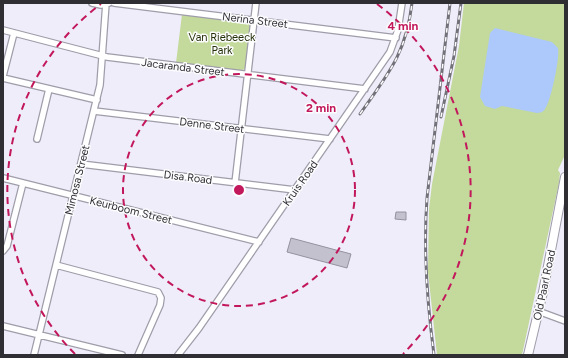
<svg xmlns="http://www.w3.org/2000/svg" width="568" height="358" font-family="Figtree,sans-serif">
<rect width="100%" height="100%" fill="#efedfa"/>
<path fill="#c3da9c" d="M464 3H565V155L558 170 560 173 559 183 522 355H437L428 272 429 209 432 184 459 46Z
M182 14 249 23 251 26 246 68 241 71 176 63Z"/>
<path fill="#adc8fa" d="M495 28 552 42 558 48C560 58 551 101 545 109 543 112 540 113 537 113L502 106 495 109 485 106 480 97 490 33Z"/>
<path fill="#c3c1cd" stroke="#94929e" d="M396 212H406V220L395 219Z
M291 238 351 254 347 268 287 252Z"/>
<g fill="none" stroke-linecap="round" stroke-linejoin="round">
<g stroke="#9f9da9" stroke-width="8">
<path id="minor" d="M92 3 101 5 109 3
M114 3 396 38
M3 30 107 57 365 89
M3 76 14 33
M3 78 97 100
M94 111 330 139
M37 139 49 89
M81 164 295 190
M3 178 259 242
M235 183 256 3
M3 251 7 246 23 183
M56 265 158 292 161 298 160 305 138 355
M538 311 565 321
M3 326 122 355
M34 355 100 85 106 3
M178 355 199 328 390 52 398 30 402 3"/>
</g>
<g stroke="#9f9da9" stroke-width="10">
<path id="secondary" d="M528 355 543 292 565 177"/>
</g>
<use href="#minor" stroke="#fff" stroke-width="5.5"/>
<use href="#secondary" stroke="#fff" stroke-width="8"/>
<g stroke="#727179" stroke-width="3">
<path id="rail" d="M360 114C388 74 406 54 412 3
M441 117 454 56 461 3
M434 355C427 302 423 251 427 198L450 3"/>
</g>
<use href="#rail" stroke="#fcfcfe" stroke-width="1.5" stroke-dasharray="4.5" stroke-linecap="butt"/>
</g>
<g fill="none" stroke="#c2185b" stroke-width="2" stroke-dasharray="7 5">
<circle cx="239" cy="190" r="116"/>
<path d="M75 354A232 232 0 0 1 101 4M377 4A232 232 0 0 1 403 354"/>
</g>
<g text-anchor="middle" stroke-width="3" stroke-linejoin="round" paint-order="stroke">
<g font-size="11" fill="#2f2e33" stroke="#fcfcfe">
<text transform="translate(255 20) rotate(7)" y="4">Nerina Street</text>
<text transform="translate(183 67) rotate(7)" y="4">Jacaranda Street</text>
<text transform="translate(212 125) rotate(7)" y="4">Denne Street</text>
<text transform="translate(188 177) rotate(7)" y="4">Disa Road</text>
<text transform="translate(77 180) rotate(-76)" y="4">Mimosa Street</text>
<text transform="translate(300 183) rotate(-55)" y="4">Kruis Road</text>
<text transform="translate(131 210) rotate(14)" y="4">Keurboom Street</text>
<text transform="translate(544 285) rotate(-78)" y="4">Old Paarl Road</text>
</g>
<g font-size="11" fill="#243008" stroke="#fcfcfe">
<text x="222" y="41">Van Riebeeck<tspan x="222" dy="13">Park</tspan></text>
</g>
</g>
<circle cx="239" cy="190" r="6" fill="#c2185b" stroke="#fcfcfe" stroke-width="2"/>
<g font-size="12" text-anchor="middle" font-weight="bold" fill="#c2185b" stroke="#fcfcfe" stroke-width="3" stroke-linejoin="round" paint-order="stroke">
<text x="403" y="30">4 min</text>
<text x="321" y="112">2 min</text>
</g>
<rect width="568" height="358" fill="none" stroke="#2f2e33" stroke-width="8"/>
</svg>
